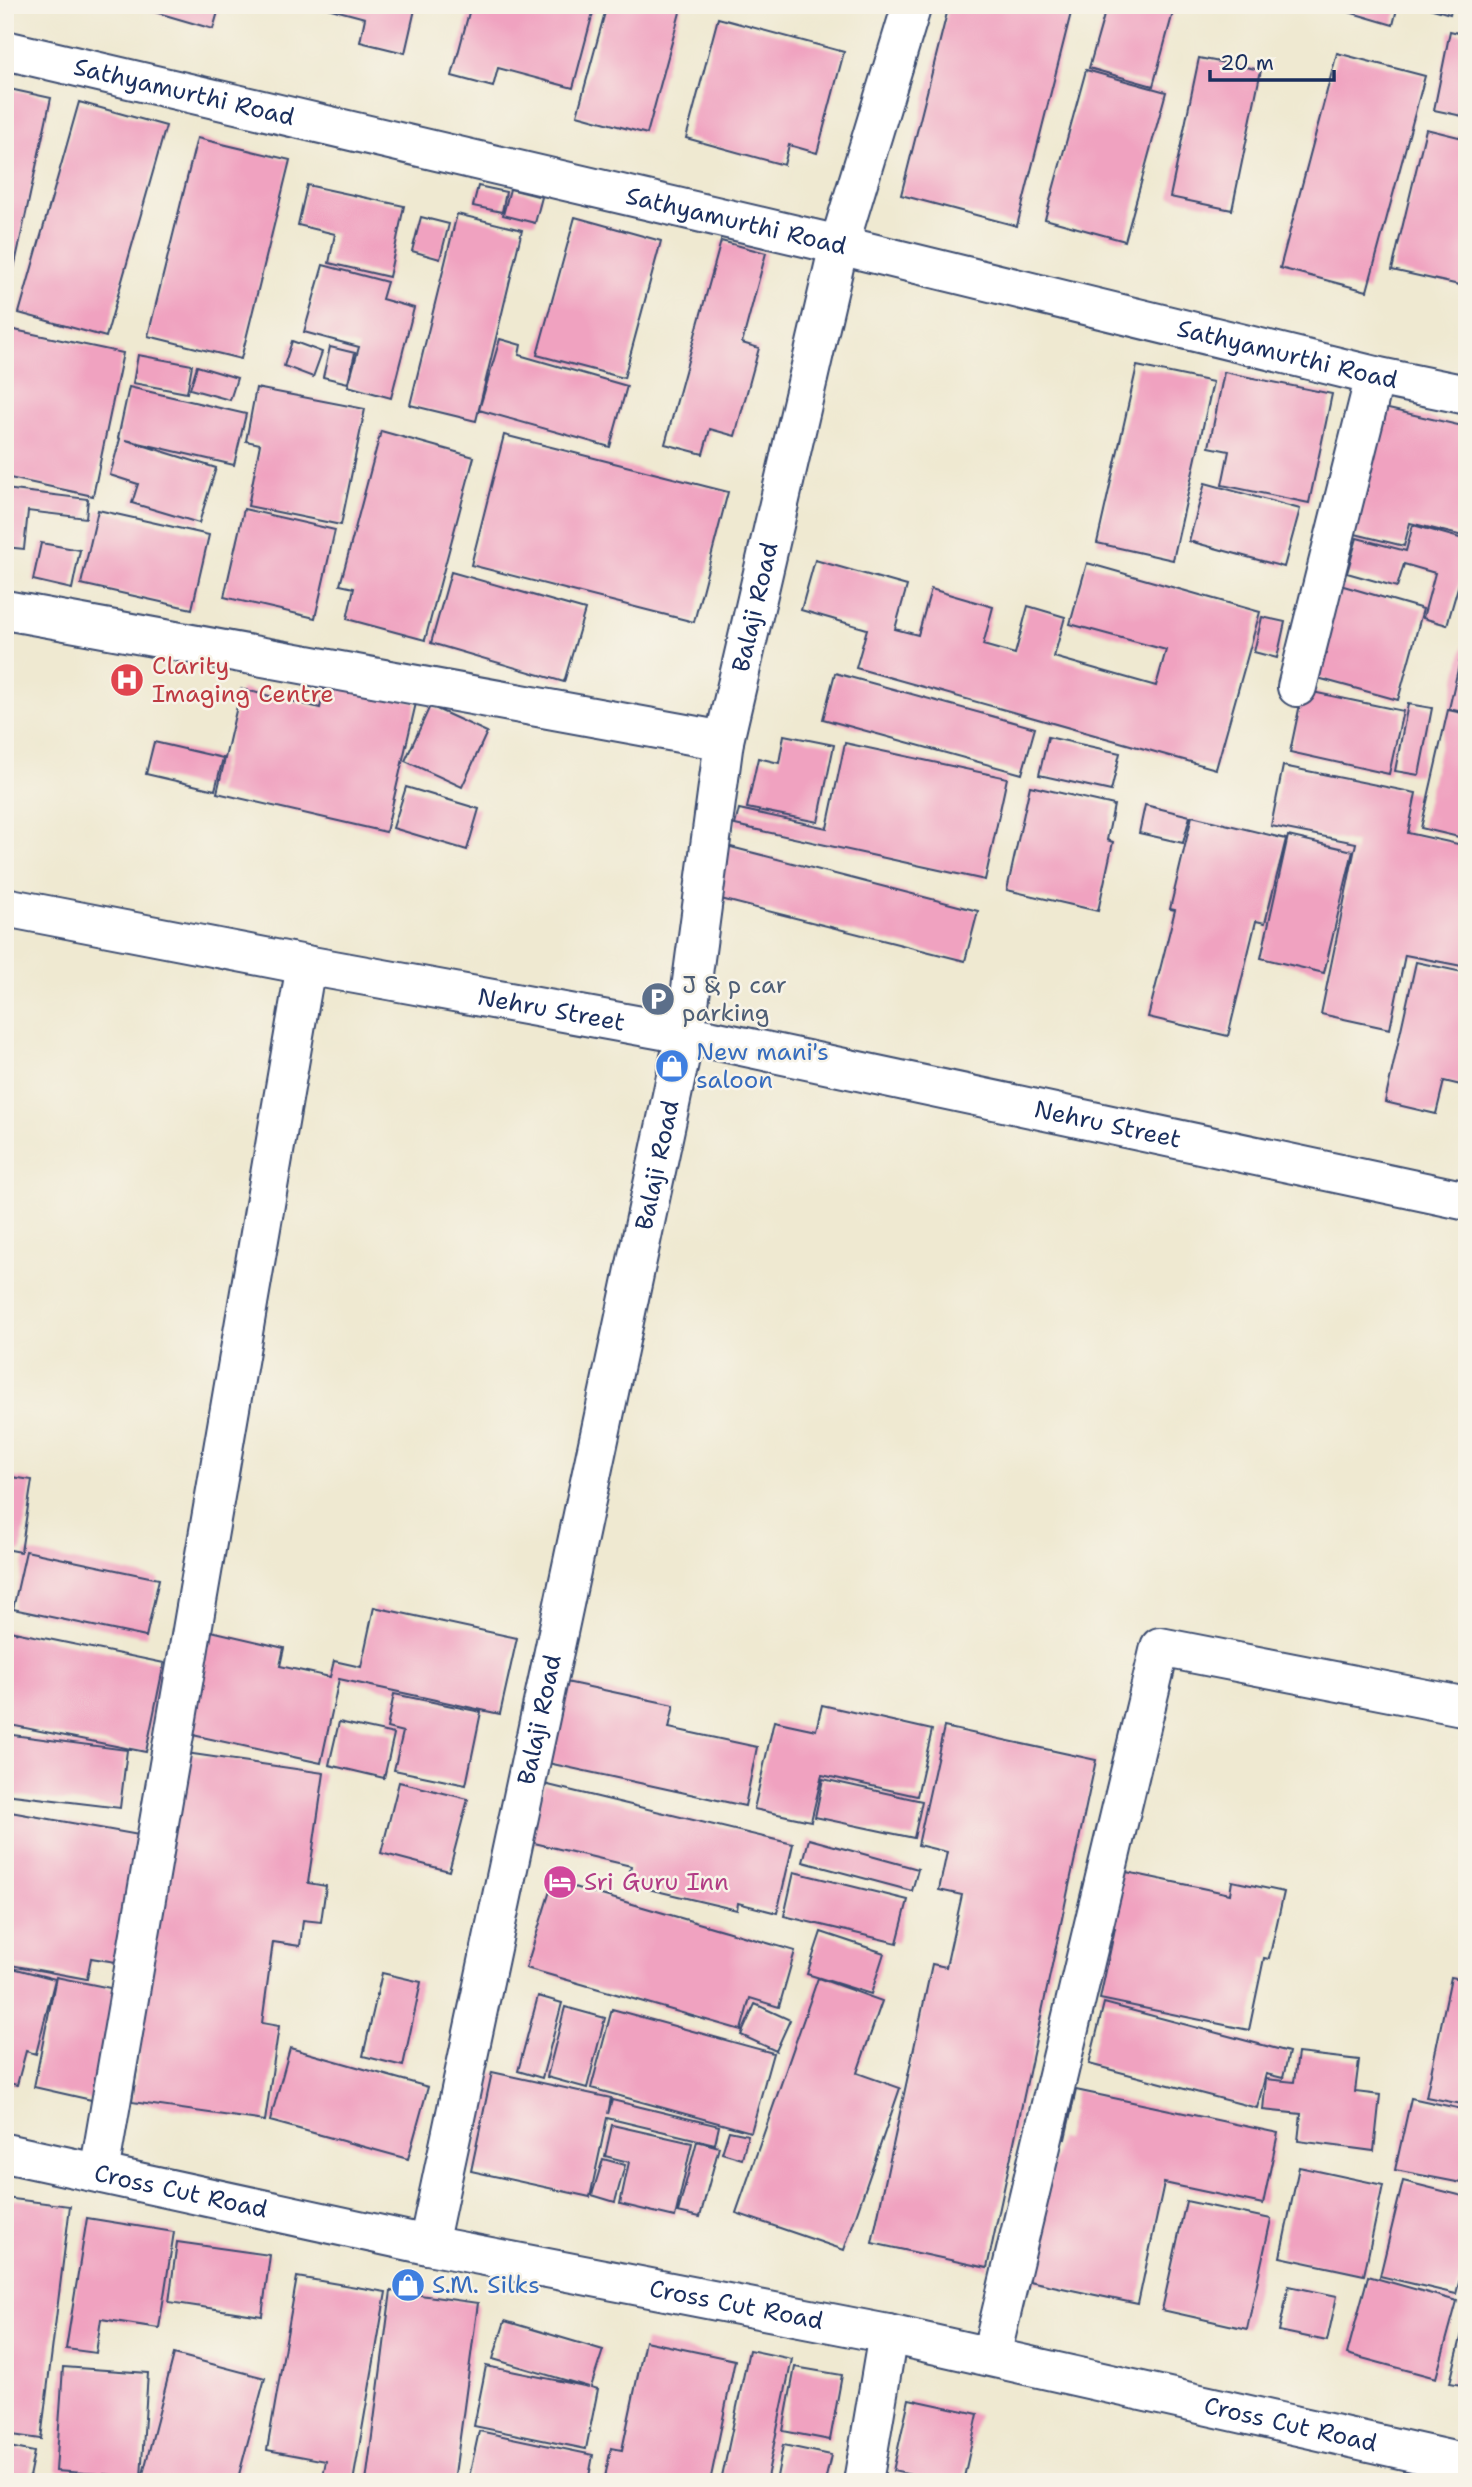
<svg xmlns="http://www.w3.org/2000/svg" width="1472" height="2487" font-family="'Shantell Sans',sans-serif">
<rect width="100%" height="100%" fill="#f7f3e8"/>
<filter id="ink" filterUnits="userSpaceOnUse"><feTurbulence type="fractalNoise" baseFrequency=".0143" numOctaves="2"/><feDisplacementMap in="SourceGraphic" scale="14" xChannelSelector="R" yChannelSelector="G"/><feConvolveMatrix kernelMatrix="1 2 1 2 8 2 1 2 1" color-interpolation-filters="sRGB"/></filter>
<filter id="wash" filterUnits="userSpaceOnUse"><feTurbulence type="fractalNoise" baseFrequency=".00686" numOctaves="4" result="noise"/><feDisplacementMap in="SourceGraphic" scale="28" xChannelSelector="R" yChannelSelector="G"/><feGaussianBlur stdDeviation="1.57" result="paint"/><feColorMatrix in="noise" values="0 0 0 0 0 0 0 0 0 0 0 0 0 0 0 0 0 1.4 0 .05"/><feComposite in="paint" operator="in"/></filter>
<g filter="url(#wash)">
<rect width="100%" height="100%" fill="#efe9d1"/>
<g id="blocks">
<path fill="#f0a2c0" d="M141 5H220L213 29 141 8Z
M316 5H416L405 53 360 42 365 18Z
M471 5H595L573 88 498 68 493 87 452 76Z
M607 5H682L647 134 577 115Z
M949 5H1073L1017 226 901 195Z
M1107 5H1175L1153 86 1089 68Z
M1325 5H1398L1393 25Z
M1419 5H1453L1450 14Z
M718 18 844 52 817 153 789 145 784 165 686 138Z
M1450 31 1467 35V117L1434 110Z
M1337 53 1425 76 1367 291 1280 268Z
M1199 58 1261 70 1232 210 1170 197Z
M1086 70 1166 92 1125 241 1045 219Z
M5 88 51 98 13 273 5 271Z
M79 102 166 126 106 337 19 313Z
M1426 129 1467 139V274L1464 286 1392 270Z
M197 138 290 160 241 359 148 336Z
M307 185 404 206 389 277 329 263 335 234 298 225Z
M478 186 506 192 502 212 473 206Z
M510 189 542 197 535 223 503 215Z
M457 214 522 230 476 421 410 405Z
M421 217 449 224 440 259 412 251Z
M575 217 661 241 624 378 537 355Z
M721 241 766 253 742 343 759 348 735 436 710 429 703 454 665 444Z
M323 265 387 282 382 299 414 308 391 398 348 386 359 347 304 332Z
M5 328 123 353 93 496 5 477Z
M500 339 521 345 519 355 627 386 610 447 479 410Z
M292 341 322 352 313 377 284 366Z
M330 347 355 353 348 383 323 377Z
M138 355 192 365 187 393 133 383Z
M197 366 237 378 230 400 190 389Z
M1137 366 1213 382 1173 560 1097 543Z
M1224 372 1332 394 1309 503 1222 485 1229 451 1209 447Z
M129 387 246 414 234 465 126 440 216 468 199 523 132 503 138 484 110 475 120 439 118 438Z
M256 388 365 409 341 525 248 506 260 444 246 441Z
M1384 408 1467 427V537L1410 523 1404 546 1355 534Z
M381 431 474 457 425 640 347 619 354 588 340 585Z
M504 435 728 492 694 622 471 565Z
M1205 483 1300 509 1284 567 1189 541Z
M5 489 88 499 86 518 28 511 24 549 5 547Z
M244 509 335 530 315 618 224 597Z
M98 510 209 535 192 609 81 584Z
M1413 525 1467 540V556L1447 625 1423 618 1435 573 1404 564 1397 587 1347 573 1357 538 1406 551Z
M41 543 80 550 72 589 33 580Z
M815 560 907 586 895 629 918 635 931 589 993 607 983 645 1015 654 1028 606 1065 617 1054 657 1156 686 1166 650 1070 624 1087 563 1260 612 1216 769 856 668 867 629 801 610Z
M451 572 585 610 564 682 431 643Z
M1340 585 1423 609 1398 700 1314 677Z
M1262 617 1285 622 1277 658 1254 652Z
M1466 634H1467V713L1449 709Z
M835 673 1035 728 1022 774 823 719Z
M326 682 416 703 386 832 217 793 241 689 320 708Z
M1303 690 1403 711 1389 774 1290 752Z
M1408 704 1432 708 1419 775 1395 771Z
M430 706 487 732 462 787 405 761Z
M1448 710 1467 714V839L1421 828Z
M784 735 834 745 818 822 747 808 758 758 779 763Z
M1048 737 1120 753 1111 791 1039 775Z
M154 742 223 758 215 790 146 774Z
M845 743 1007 778 985 880 735 825 739 809 827 828Z
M1283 766 1416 793 1408 833 1467 846V967L1405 955 1390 1029 1321 1014 1356 843 1271 826Z
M1030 786 1114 805 1107 840 1113 842 1098 911 1007 890Z
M406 787 479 809 467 850 393 828Z
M1145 805 1190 816 1183 843 1139 833Z
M1192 816 1286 839 1265 923 1256 921 1228 1036 1148 1017 1175 910 1170 909Z
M1288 836 1353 851 1324 973 1261 958Z
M727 846 978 911 965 961 713 897Z
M1416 962 1467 973V1077L1465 1086 1444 1081 1436 1114 1385 1102Z
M5 1476 32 1480 21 1552 5 1549Z
M26 1551 159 1579 146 1637 13 1609Z
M374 1607 517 1638 500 1714 339 1679 321 1763 188 1734 211 1631 284 1648 280 1666 330 1677 334 1661 361 1667Z
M5 1630 164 1663 146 1752 5 1724Z
M566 1682 674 1705 669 1728 757 1747 745 1806 548 1763Z
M394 1694 481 1712 466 1785 394 1770 403 1732 387 1728Z
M822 1705 932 1730 917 1796 822 1775 811 1821 754 1809 774 1721 816 1730Z
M339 1722 394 1734 384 1778 329 1765Z
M944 1727 1096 1760 987 2268 872 2243 932 1964 946 1967 962 1895 939 1890 947 1852 918 1845Z
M5 1734 127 1750 120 1808 5 1794Z
M179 1752 324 1773 308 1883 326 1886 321 1922 303 1920 300 1946 273 1942 262 2023 279 2026 265 2121 132 2102 168 1855Z
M823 1779 922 1801 914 1838 815 1817Z
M399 1782 468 1799 449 1871 381 1853Z
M544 1784 793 1844 777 1913 738 1903 737 1910 627 1884 631 1866 530 1842Z
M5 1811 139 1835 116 1962 91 1958 87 1979 5 1964V1874L8 1860H5Z
M809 1839 918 1869 912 1891 803 1862Z
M1117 1870 1230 1894 1232 1881 1284 1892 1269 1959 1264 1958 1249 2030 1100 1999 1115 1928 1105 1926Z
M794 1872 908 1900 897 1943 784 1916Z
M553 1881 795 1951 779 2007 750 1998 741 2030 526 1968Z
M821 1932 884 1953 871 1994 807 1974Z
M5 1966 55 1979 36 2054 26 2051 17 2085 5 2082Z
M382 1973 421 1982 403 2066 363 2056Z
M56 1977 120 1990 96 2101 34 2087Z
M1451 1977 1467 1980V2105L1426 2097Z
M818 1978 882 2001 857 2073 900 2088 844 2250 736 2213Z
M538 1996 562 2003 542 2078 518 2071Z
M1104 2003 1289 2052 1283 2078 1266 2074 1257 2108 1089 2064Z
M755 2004 790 2020 776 2051 741 2035Z
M565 2007 605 2018 587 2088 547 2077Z
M612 2009 773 2053 751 2132 591 2088Z
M290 2048 428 2087 408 2159 270 2121Z
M1298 2053 1359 2060 1355 2092 1380 2095 1374 2151 1298 2141 1301 2114 1263 2110 1266 2079 1294 2082Z
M492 2072 611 2098 608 2114 612 2100 719 2126 715 2144 607 2118 590 2197 471 2171Z
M1076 2090 1278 2133 1263 2204 1164 2183 1138 2304 1029 2281 1059 2138 1065 2139Z
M1411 2098 1467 2110V2184L1395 2170Z
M612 2125 692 2143 675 2217 620 2204 629 2162 605 2156Z
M729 2131 748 2135 742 2159 722 2153Z
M697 2141 719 2147 700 2217 678 2212Z
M603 2159 625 2165 615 2202 592 2195Z
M1299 2167 1383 2185 1364 2275 1280 2257Z
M1403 2181 1467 2197V2252L1456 2294 1380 2276Z
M5 2198 70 2206 41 2439 5 2434Z
M1186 2201 1271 2219 1247 2329 1162 2310Z
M87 2218 174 2232 159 2328 101 2319 96 2353 66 2349Z
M177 2242 270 2255 262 2316 169 2302Z
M1368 2276 1457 2301 1436 2378 1347 2354Z
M297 2277 386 2292 353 2482H322L326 2461 267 2450Z
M1289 2286 1337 2296 1327 2341 1279 2331Z
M391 2291 478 2303 454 2482H366Z
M1466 2317H1467V2386L1450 2383Z
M505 2321 603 2350 591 2387 598 2389 586 2449 474 2426 486 2366 589 2387 493 2359Z
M645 2341 735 2360 710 2482H604L611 2448 622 2450Z
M749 2350 792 2359 766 2482H721Z
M174 2354 265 2378 237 2482H141Z
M63 2367 148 2373 141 2477 56 2471Z
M795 2367 842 2375 830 2440 783 2431Z
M909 2399 978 2414 963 2482H943L893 2471Z
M479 2431 593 2455 588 2482H468Z
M783 2445 831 2455 825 2482H776Z
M5 2446 34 2452 28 2482H5Z"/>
</g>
</g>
<g filter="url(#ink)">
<use href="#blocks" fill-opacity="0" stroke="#3b4b6f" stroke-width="2"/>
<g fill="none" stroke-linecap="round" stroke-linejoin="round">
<g stroke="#3b4b6f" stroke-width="42">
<g id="street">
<path id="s1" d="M5 50 839 245 1375 376 1467 395"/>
<path d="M5 610 724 741"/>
<path d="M1297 687 1375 376"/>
<path id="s2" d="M5 907 306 965 685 1034 1467 1201"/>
<path d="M99 2173 306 965"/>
<path id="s3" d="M428 2245 685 1034 724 741 839 245 912 5"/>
<path d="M991 2356 1160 1647 1467 1707"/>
<path d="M863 2482 888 2334"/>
</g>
</g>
<g stroke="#3b4b6f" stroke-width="42">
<g id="primary">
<path id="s4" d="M5 2153 428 2245 888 2334 1467 2464"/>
</g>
</g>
<use href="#street" stroke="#fff" stroke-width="38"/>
<use href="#primary" stroke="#fff" stroke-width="38"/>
</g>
</g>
<defs>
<g id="hospital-disc" transform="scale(1.75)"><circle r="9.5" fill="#e0444e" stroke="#f7f3e8"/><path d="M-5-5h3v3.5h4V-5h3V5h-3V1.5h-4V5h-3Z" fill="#fff"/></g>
<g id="parking-disc" transform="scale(1.75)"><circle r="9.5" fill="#5c6f8a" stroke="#f7f3e8"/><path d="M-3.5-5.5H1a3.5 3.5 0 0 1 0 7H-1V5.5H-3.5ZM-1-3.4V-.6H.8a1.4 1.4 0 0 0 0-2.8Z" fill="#fff"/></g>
<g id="shop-disc" transform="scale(1.75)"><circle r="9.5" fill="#3f7fe0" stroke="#f7f3e8"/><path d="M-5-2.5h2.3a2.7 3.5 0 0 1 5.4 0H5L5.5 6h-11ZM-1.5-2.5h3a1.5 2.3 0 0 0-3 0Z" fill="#fff"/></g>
<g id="hotel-disc" transform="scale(1.75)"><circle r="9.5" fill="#d1479c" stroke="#f7f3e8"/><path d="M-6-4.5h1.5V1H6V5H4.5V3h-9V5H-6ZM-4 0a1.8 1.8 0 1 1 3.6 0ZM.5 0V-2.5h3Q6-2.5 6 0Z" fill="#fff"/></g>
</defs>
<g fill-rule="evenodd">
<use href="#hospital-disc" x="127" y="680"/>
<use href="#parking-disc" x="658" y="999"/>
<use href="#shop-disc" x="672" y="1066"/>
<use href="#hotel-disc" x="560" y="1882"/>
<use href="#shop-disc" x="408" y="2285"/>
</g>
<g text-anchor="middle" stroke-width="5" stroke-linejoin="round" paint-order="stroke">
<g font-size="24" fill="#1b2f5e" stroke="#f7f3e8">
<text dy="8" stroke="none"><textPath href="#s1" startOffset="184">Sathyamurthi Road</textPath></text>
<text dy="8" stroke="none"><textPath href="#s1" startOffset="751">Sathyamurthi Road</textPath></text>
<text dy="8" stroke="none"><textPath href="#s1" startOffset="1318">Sathyamurthi Road</textPath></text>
<text dy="8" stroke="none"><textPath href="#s3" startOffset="1671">Balaji Road</textPath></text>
<text dy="8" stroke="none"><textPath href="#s2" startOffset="556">Nehru Street</textPath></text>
<text dy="8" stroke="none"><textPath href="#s2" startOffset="1124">Nehru Street</textPath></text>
<text dy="8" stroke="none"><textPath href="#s3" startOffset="1104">Balaji Road</textPath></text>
<text dy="8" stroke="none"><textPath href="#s3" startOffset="537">Balaji Road</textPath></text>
<text dy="8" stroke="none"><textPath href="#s4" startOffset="180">Cross Cut Road</textPath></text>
<text dy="8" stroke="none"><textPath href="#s4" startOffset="747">Cross Cut Road</textPath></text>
<text dy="8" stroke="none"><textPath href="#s4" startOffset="1314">Cross Cut Road</textPath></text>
</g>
<g font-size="24" fill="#be3a42" stroke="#f7f3e8" text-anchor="start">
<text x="152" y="674">Clarity<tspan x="152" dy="28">Imaging Centre</tspan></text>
</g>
<g font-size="24" fill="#4e5e75" stroke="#f7f3e8" text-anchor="start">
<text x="682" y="993">J &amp; p car<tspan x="682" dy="28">parking</tspan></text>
</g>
<g font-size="24" fill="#366cbe" stroke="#f7f3e8" text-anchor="start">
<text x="696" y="1060">New mani's<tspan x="696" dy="28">saloon</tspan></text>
<text x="432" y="2293">S.M. Silks</text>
</g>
<g font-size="24" fill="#b23c85" stroke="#f7f3e8" text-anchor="start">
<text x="584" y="1890">Sri Guru Inn</text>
</g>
</g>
<rect width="1472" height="2487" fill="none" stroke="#f7f3e8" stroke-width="28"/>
<path d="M1210 70v10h124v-10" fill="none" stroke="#1b2f5e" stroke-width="3.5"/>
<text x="1220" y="70" font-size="21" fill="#1b2f5e" stroke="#f7f3e8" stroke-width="5" paint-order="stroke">20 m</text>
</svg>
